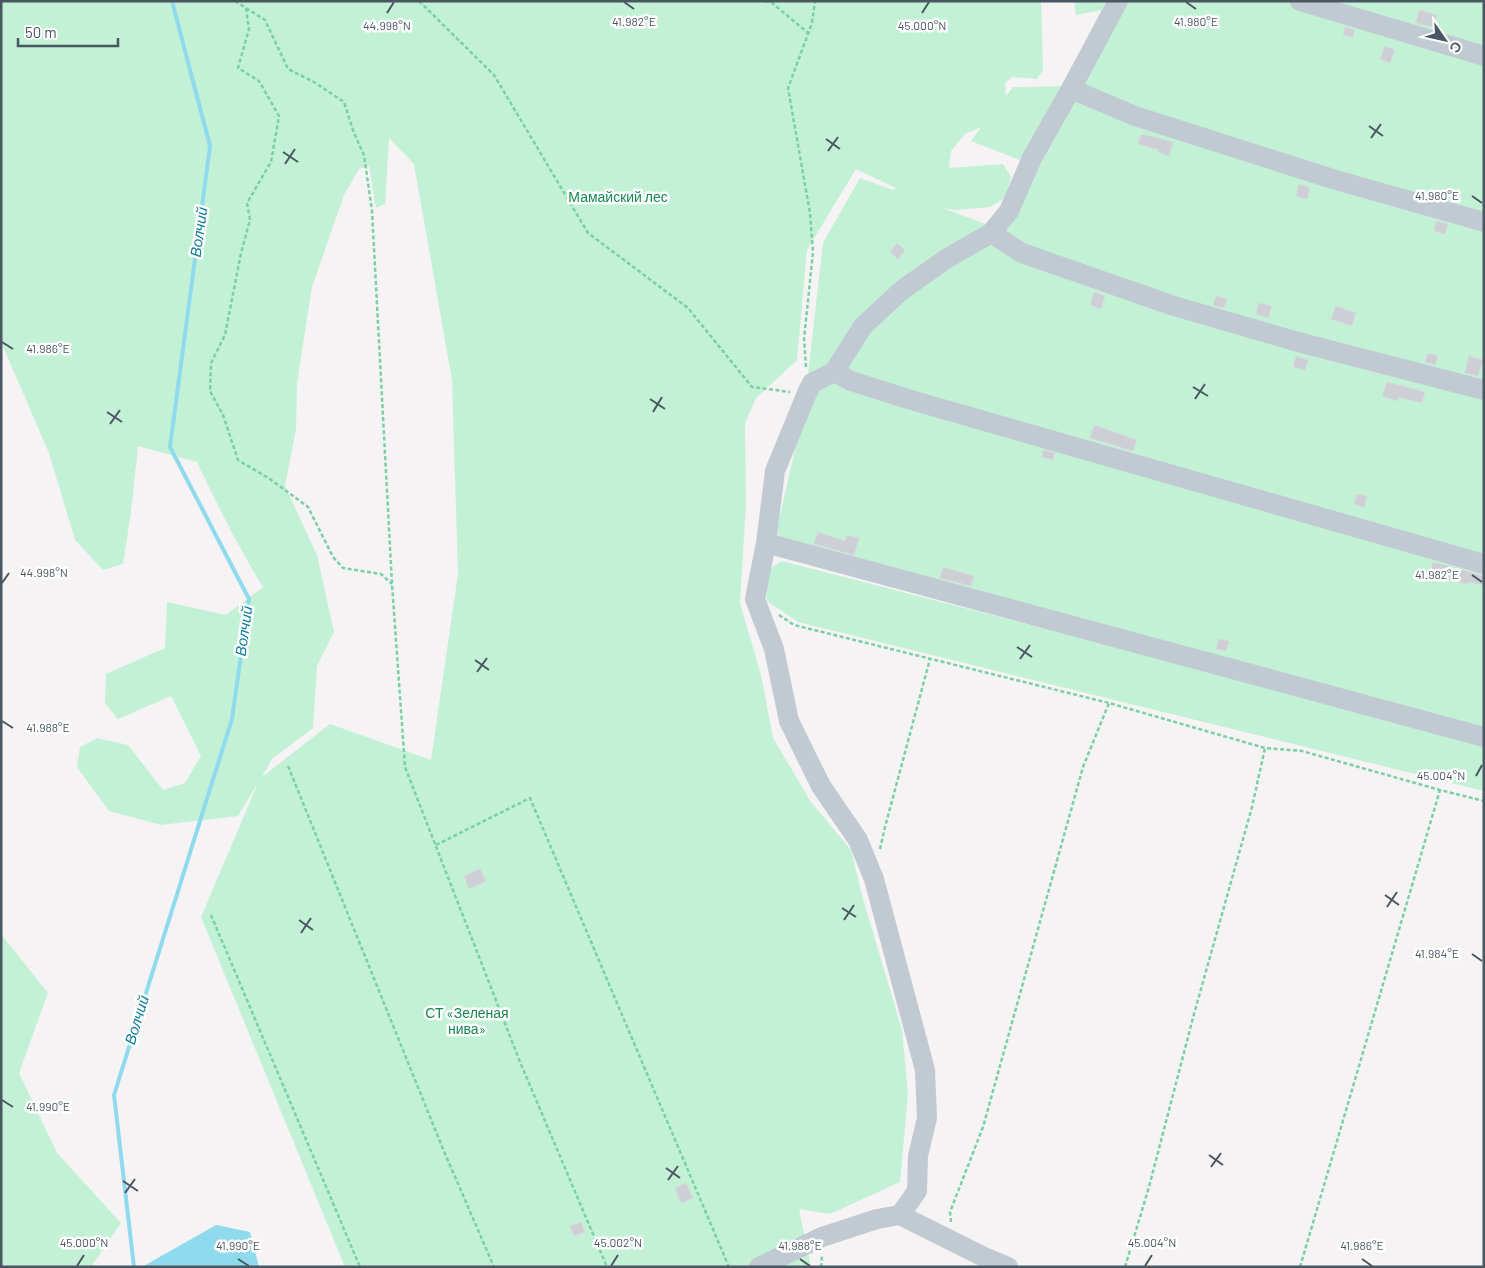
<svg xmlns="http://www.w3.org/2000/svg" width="1485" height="1268" font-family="Barlow,sans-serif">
<rect width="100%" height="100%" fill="#f5f3f3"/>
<path fill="#c3f1d5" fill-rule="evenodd" d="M1 1H1041L1043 70 1037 79 1012 77 1005 83 1006 96 1013 87 1079 86 1113 1H1484V731L779 552 777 529 804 409 823 243 860 178 893 190 896 188 856 169 807 250 797 360 756 398 745 423 746 504 740 603 761 675 773 738 811 802 851 850 863 899 902 1030 908 1094 900 1182 830 1214 799 1209 811 1267H345L201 917 258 783 238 816 161 825 109 811 77 767 80 747 97 738 128 745 163 790 185 783 201 756 171 696 118 719 105 703 106 674 165 648 167 602 226 615 263 587C238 547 217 504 197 462L138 446 131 512 123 564 103 570 75 540 49 453 1 342ZM981 127 971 141 1020 160 1004 231 943 208 955 210 990 207 1005 198 1011 177 1003 164 949 168 951 151 965 134ZM389 138 414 164 452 380 458 574 431 760 330 724 262 777 272 759 313 728 317 666 334 632 317 555 285 486 296 429 297 383 312 287 344 195 359 169 369 166 376 208 385 204Z
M1074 1H1106L1102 10 1076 15Z
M782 561 1484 742V791L798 622 767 601 766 587 771 568Z
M1 934 48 993 19 1073 57 1153 121 1223 91 1267H1Z"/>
<path fill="#90daee" d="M216 1225 250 1232 259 1267H142Z"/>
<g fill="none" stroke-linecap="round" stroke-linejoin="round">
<path stroke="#90daee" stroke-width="4" d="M134 1267 114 1095 232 719 249 599 170 447 210 146 173 5V1"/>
</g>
<path fill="#cdcfd5" stroke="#d7d9de" d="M1419 10 1437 15 1433 27 1416 23Z
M1345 27 1355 30 1353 37 1343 35Z
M1385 46 1395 50 1390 63 1380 59Z
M1141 134 1173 142 1169 156 1158 152 1159 150 1138 144Z
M1299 184 1310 188 1307 199 1296 196Z
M1437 221 1448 224 1445 234 1434 231Z
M897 243 905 250 898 259 890 252Z
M1094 292 1105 296 1101 309 1090 305Z
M1216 296 1227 299 1224 308 1213 305Z
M1259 303 1272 306 1268 318 1256 314Z
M1336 306 1356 313 1352 326 1331 319Z
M1428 353 1438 356 1435 365 1425 362Z
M1296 356 1308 360 1305 370 1293 367Z
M1469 356 1483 360 1478 376 1465 373Z
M1387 382 1425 392 1422 403 1399 397 1397 401 1382 396Z
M1094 425 1137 440 1133 451 1090 438Z
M1043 450 1055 453 1053 460 1042 457Z
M1357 494 1367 496 1364 507 1354 504Z
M818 532 845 541 847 535 859 538 854 555 814 544Z
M1433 562 1484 576V585L1469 582 1468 584 1444 579V581L1429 576Z
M943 567 974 576 971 586 940 578Z
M1219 639 1229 641 1226 651 1216 649Z
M480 869 486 881 469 889 464 876Z
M686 1183 693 1198 681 1203 675 1188Z
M581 1222 585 1232 574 1236 570 1226Z"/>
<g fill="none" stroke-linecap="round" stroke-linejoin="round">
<path stroke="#7ad0a6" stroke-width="2.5" stroke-dasharray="4 2.5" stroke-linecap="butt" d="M235 1 246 8 249 29 238 68 259 81 279 116 271 162 247 203 250 220 241 253 225 335 211 363 210 391 223 415 238 460 270 479 308 507 333 557 343 568 381 574 392 584
M419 1 494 75 588 233 688 308 752 387 790 392
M765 1 771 2 808 33
M246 8 265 20 288 69 314 82 344 102 354 133 364 155 372 211 392 584 405 767 520 1062 607 1267
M806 367 804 339 813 252 810 213 788 88 812 23 815 1
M779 615 794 625 1109 703 1265 748 1302 751 1440 790 1484 801
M288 766 443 1149 494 1267
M436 845 530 798 729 1267
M880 849 885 827 930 659
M211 915 360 1267
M951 1222 950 1212 983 1127 1083 767 1109 703
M821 1267 822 1256
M1125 1267 1149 1187 1194 1014 1252 807 1265 748
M1300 1267 1440 790"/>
<path stroke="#c1cad2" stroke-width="20" d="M1300 1 1484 56
M1071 89 1135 116 1336 180 1484 222
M991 233 1022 253 1174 306 1298 342 1484 390
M834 372 851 381 911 400 1484 564
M766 543 1484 737
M900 1215 984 1257 1008 1267
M759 1267 822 1237 877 1219 900 1215 917 1191 918 1156 927 1118 925 1070 874 879 858 840 821 786 789 721 774 649 755 599 766 543 775 471 807 393 812 383 834 372 863 326 902 290 946 259 991 233 1009 211 1032 158 1071 89 1118 1"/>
</g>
<path fill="none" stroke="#4a5661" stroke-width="2" d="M624 2 634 9M1186 2 1196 9M387 13 394 2M922 13 929 2M1369 126 1383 136M1371 138 1381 124M826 139 840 149M828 151 838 137M283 152 298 162M285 164 295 149M1472 196 1482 203M2 342 13 349M1193 387 1208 396M650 399 665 409M1195 399 1205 384M107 412 122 422M653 412 662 397M110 424 120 410M1472 575 1482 582M2 583 9 573M1017 647 1032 657M1020 659 1030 645M475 660 489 670M477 672 487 658M2 721 13 728M1476 776 1482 765M1385 895 1399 905M1387 907 1397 892M842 908 856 917M299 920 313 930M844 920 854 905M301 933 311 918M1472 954 1482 961M2 1100 13 1107M1209 1155 1223 1165M1211 1167 1221 1153M666 1168 680 1178M668 1180 678 1166M123 1181 138 1191M125 1193 135 1179M238 1259 249 1266M800 1259 810 1266M1362 1259 1372 1266M77 1266 84 1255M611 1266 618 1255M1145 1266 1152 1255"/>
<g text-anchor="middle" stroke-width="5" stroke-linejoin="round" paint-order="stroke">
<g font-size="14" fill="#17864f" stroke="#fff">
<text x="618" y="202">Мамайский лес</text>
<text x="467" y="1018">СТ «Зеленая<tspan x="467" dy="16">нива»</tspan></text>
</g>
<g font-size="15" font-style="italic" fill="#0c7c9b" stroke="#fff">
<text transform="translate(199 232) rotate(-82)" y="5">Волчий</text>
<text transform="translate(244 631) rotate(-82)" y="5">Волчий</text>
<text transform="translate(137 1020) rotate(-73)" y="5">Волчий</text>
</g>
</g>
<g font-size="12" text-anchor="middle" fill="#4a5661" stroke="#fff" stroke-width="5" stroke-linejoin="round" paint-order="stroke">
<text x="634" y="26">41.982°E</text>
<text x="1196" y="26">41.980°E</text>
<text x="387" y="30">44.998°N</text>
<text x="922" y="30">45.000°N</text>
<text x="1437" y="200">41.980°E</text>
<text x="48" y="353">41.986°E</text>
<text x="44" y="577">44.998°N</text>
<text x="1437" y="579">41.982°E</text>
<text x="48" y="732">41.988°E</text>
<text x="1441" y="780">45.004°N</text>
<text x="1437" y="958">41.984°E</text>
<text x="48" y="1111">41.990°E</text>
<text x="84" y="1247">45.000°N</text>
<text x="618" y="1247">45.002°N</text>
<text x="1152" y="1247">45.004°N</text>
<text x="238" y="1250">41.990°E</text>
<text x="800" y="1250">41.988°E</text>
<text x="1362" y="1250">41.986°E</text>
</g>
<rect width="1485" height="1268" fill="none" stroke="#4a5661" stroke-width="5"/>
<g transform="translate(1445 40) rotate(124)" stroke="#ffffff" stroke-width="4" paint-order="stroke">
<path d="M0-4L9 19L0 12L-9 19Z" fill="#4a5661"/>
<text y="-8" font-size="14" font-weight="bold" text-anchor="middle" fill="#4a5661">С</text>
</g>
<path d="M18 38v8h100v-8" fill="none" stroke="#4a5661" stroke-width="2.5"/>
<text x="25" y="38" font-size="15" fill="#4a5661" stroke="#ffffff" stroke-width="4" paint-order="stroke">50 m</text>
</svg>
